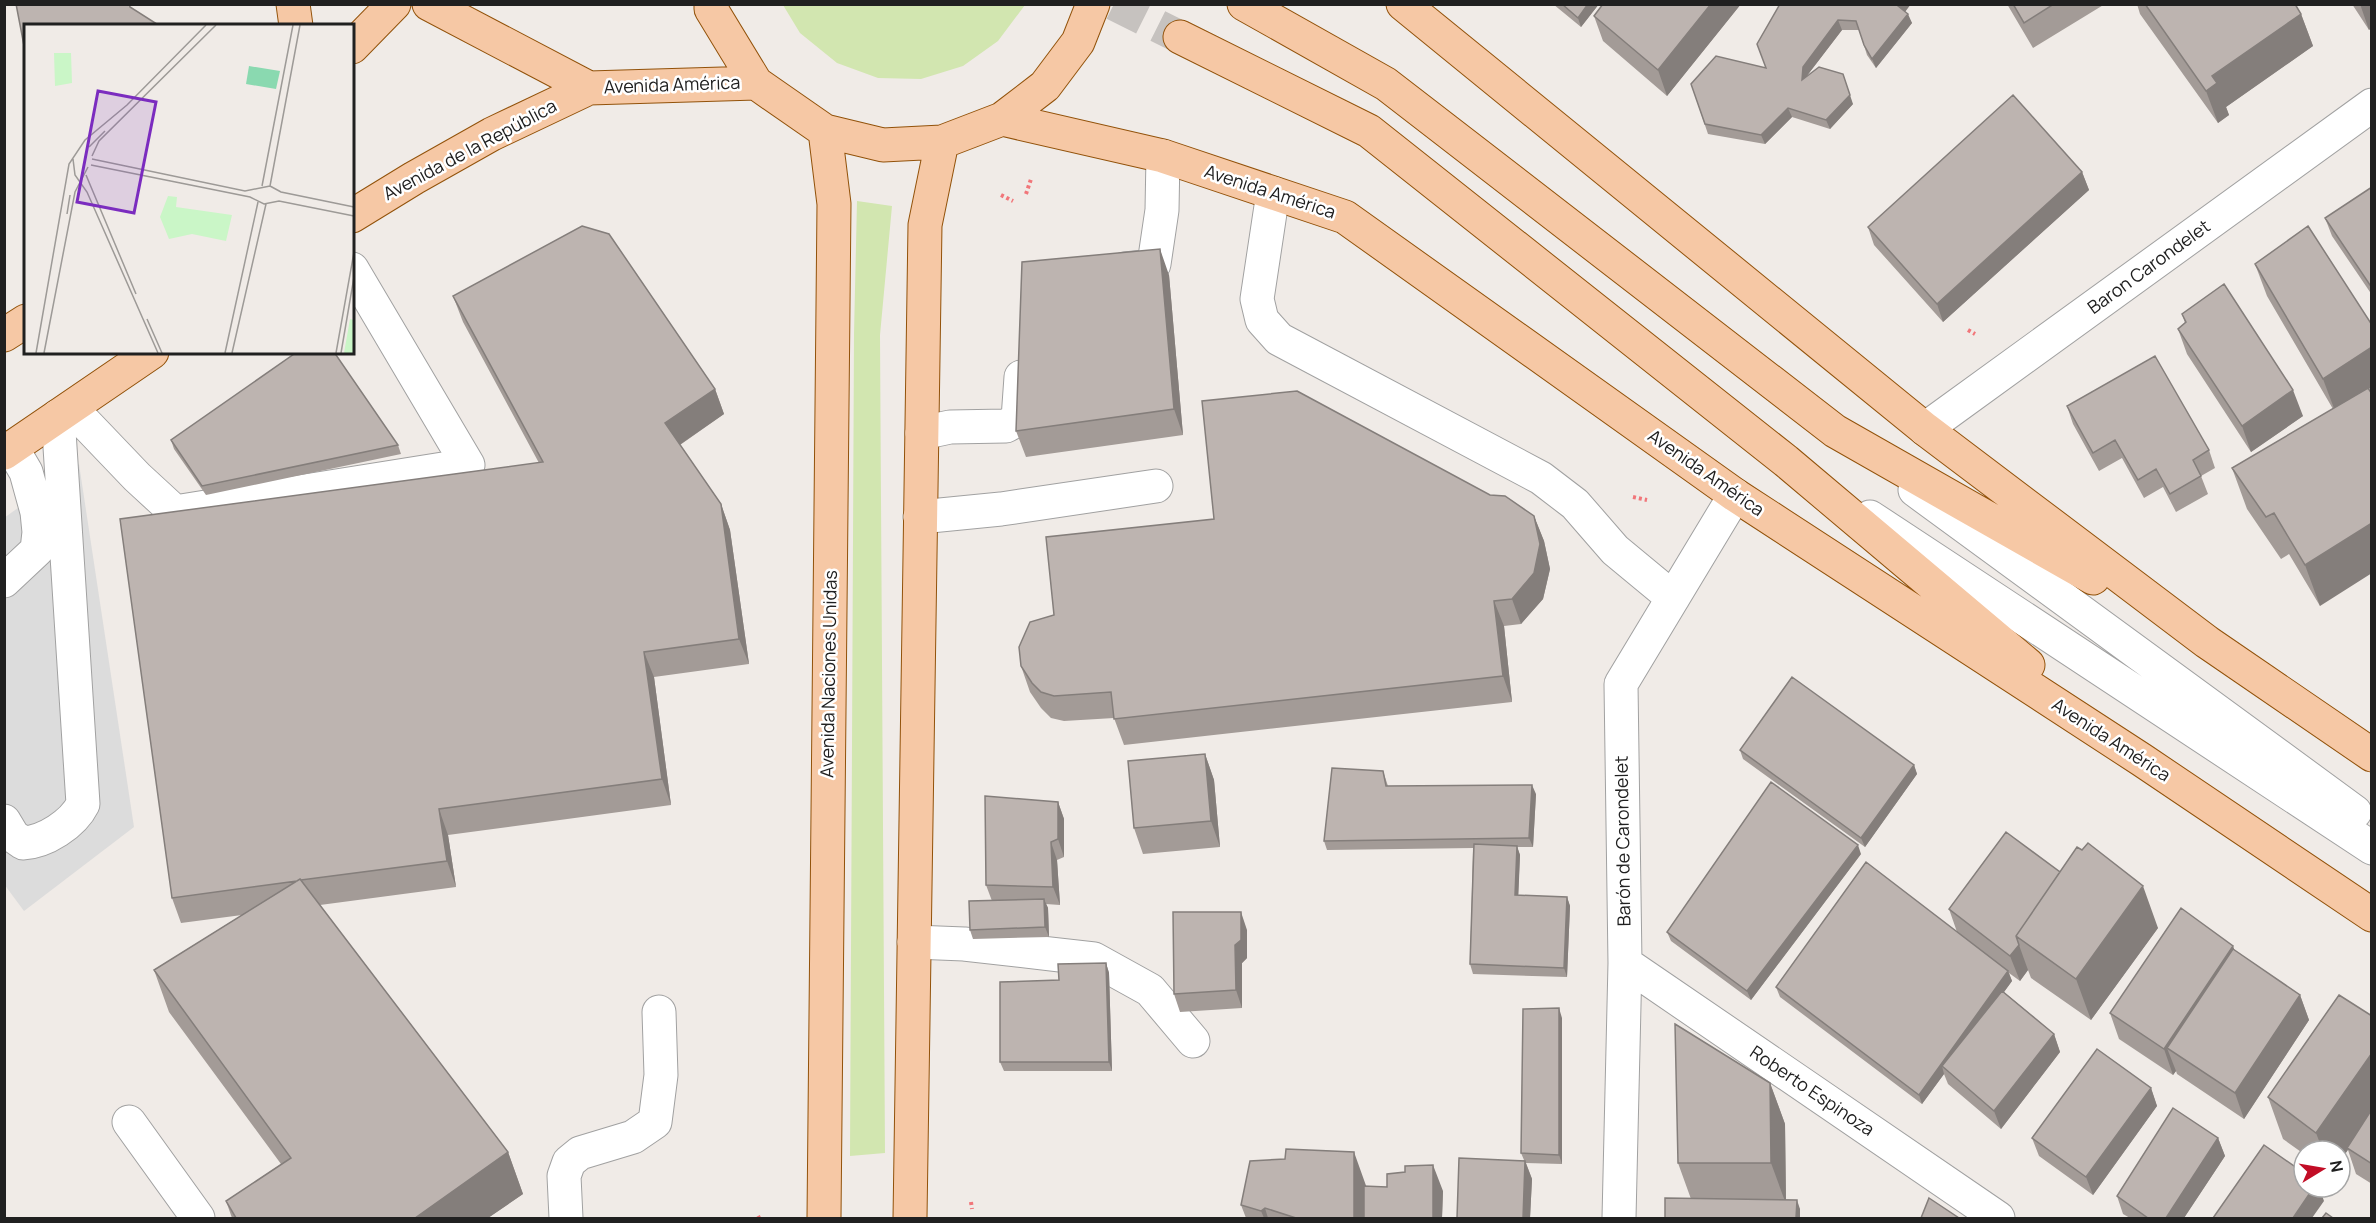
<svg xmlns="http://www.w3.org/2000/svg" width="2376" height="1223" font-family="Manrope,sans-serif">
<rect width="100%" height="100%" fill="#f0ebe7"/>
<path fill="#d2e6b0" d="M783 5H1025L998 41 963 66 921 79 878 78 837 63 800 33Z
M857 201 892 206 880 335 885 1153 850 1156 854 334Z"/>
<path fill="#dcdcdc" d="M79 464 134 827 24 911 4 884V518Z"/>
<g fill="none" stroke-linecap="round" stroke-linejoin="round">
<path stroke="#c6c2bf" stroke-width="33" stroke-dasharray="33 16" stroke-linecap="butt" d="M1114 4 1180 37"/>
<g stroke="#a1a1a1" stroke-width="35">
<path id="minor" d="M1273 193 1257 299 1262 320 1279 339 1541 478 1575 504 1615 550 1673 598
M1125 269 1145 267 1154 264 1162 210 1163 156
M71 408 137 477 175 512 468 465 352 269
M1925 429 2372 105
M922 433 950 427 1006 426 1018 419 1021 377
M1915 490 2355 812
M920 517 1001 509 1156 486
M1870 517 2372 848
M4 581 37 550 39 532 37 512 26 472 12 448
M4 821 13 836 23 843C45 842 73 824 83 804L58 416
M914 942 964 944 1094 959 1150 990 1193 1041
M1625 963 1998 1218
M129 1122 198 1218
M566 1218 564 1176 569 1162 580 1153 633 1137 655 1122 661 1075 659 1012
M1619 1218 1625 963 1621 684 1735 495"/>
</g>
<g stroke="#92520a" stroke-width="35">
<path id="major" d="M293 4 296 26
M429 4 589 88 756 83
M711 4V9L756 83 825 131 883 145 942 142 1002 119 1045 86 1078 42 1093 4
M1244 4 1386 84 1835 431 2093 578
M1403 4 1925 429 2207 642 2372 755
M1180 37 1369 131 1786 461 2028 665
M352 47 394 4
M1002 119 1163 156 1345 217 1735 495 2142 760 2372 915
M352 216 414 178 492 134 589 88
M4 335 26 321
M4 453 152 352
M824 1218 834 204 825 131
M910 1218 925 225 942 142"/>
</g>
<path stroke="#f1767a" stroke-width="4" stroke-dasharray="3 3" stroke-linecap="butt" d="M1026 194 1031 179
M1001 195 1013 201
M1968 330 1975 334
M1633 497 1647 500
M971 1202 972 1209
M758 1216 759 1218"/>
<use href="#minor" stroke="#fff" stroke-width="33"/>
<use href="#major" stroke="#f6c8a5" stroke-width="33"/>
</g>
<path fill="#a39b97" d="M1553 4H1599L1581 27Z
M1603 4H1741L1667 96 1603 41 1594 16Z
M1780 4 1905 12 1912 23 1876 68 1867 55 1859 30H1842L1806 77 1853 104 1830 129 1792 117 1765 144 1708 134 1691 84 1766 68Z
M2007 4H2105L2033 48Z
M2137 4H2295L2301 14 2313 46 2226 107 2229 115 2218 123 2140 14Z
M2352 4H2372L2369 30Z
M2082 172 2089 190 1943 322 1874 245 1868 227Z
M2372 187V295L2332 236 2325 218Z
M2255 264 2368 389 2320 606 2289 554 2281 559 2247 509 2232 468 2333 409 2267 296Z
M1169 275 1183 435 1026 457 1016 431Z
M453 296 715 389 724 414 680 445 721 504 730 530 749 664 654 677 671 805 448 835 456 887 320 905 508 1152 523 1194 488 1218H232L226 1201 281 1164 169 1012 154 970 242 915 181 923 172 898 539 463 463 322Z
M2182 314 2303 416 2251 452 2187 354 2178 329 2185 323Z
M2067 406 2209 450 2215 468 2201 476 2208 494 2176 512 2163 487 2144 498 2122 458 2099 471 2073 424Z
M171 440 398 445 401 454 206 495 174 449Z
M1490 495 1534 516 1544 541 1550 569 1543 599 1521 624 1504 626 1512 702 1124 745 1114 718 1064 721 1051 718 1041 708 1030 692 1021 666Z
M1740 750 1914 765 1917 774 1865 847 1743 759Z
M1205 754 1214 780 1220 847 1143 854 1134 828Z
M1383 771 1388 786 1536 794 1533 847H1517L1520 855 1518 895 1567 897 1570 906 1567 977 1473 974 1470 964 1473 848 1327 850 1324 841Z
M1058 802 1064 819V857L1057 860 1060 905 1046 904 1048 908 1049 937 973 939 970 930 992 901 986 885Z
M2082 850 2158 928 2091 1020 2031 978 2028 970 2020 981 2009 973 2012 981 2004 992 2054 1034 2060 1052 2001 1129 1948 1084 1944 1074 1922 1104 1780 997 1776 987 1957 932 1949 909 2060 872Z
M1861 854 1751 1000 1671 941 1667 932Z
M1247 930V958L1242 963V1008L1180 1012 1174 994Z
M2233 946 2234 951 2300 995 2309 1020 2244 1119 2177 1074 2176 1071 2173 1075 2119 1039 2110 1013Z
M1106 963 1109 973 1112 1071H1004L1000 1062Z
M2372 1016V1184L2356 1174 2348 1150 2304 1151V1154L2283 1139 2268 1097Z
M1562 1018V1164L1526 1163 1532 1179 1530 1218H1457L1524 1160 1521 1153Z
M1770 1083 1785 1124 1786 1200 1800 1209V1218H1665L1691 1199 1678 1163Z
M2151 1088 2157 1106 2093 1195 2039 1156 2032 1138Z
M2218 1138 2225 1156 2184 1218H2130L2123 1214 2117 1196Z
M1366 1186 1443 1191 1442 1218H1246L1241 1205Z"/>
<path fill="#847e7b" d="M1588 4H1599L1581 27 1578 18Z
M1711 4H1741L1667 96 1658 70Z
M1900 4H1911L1902 16 1898 6Z
M2360 4H2372V28L2369 30Z
M1908 14 1912 23 1876 68 1872 59Z
M2301 14 2313 46 2226 107 2229 115 2218 123 2206 91 2212 76Z
M1838 20 1842 30 1806 77 1802 80 1803 67Z
M1843 74 1853 104 1830 129 1826 120Z
M1788 108 1792 117 1765 144 1761 135Z
M2082 172 2089 190 1943 322 1937 304Z
M1160 249 1169 275 1183 435 1174 409Z
M2372 347V387L2335 411 2323 379Z
M715 389 724 414 675 448 665 423Z
M2293 390 2303 416 2251 452 2242 426Z
M721 504 730 530 749 664 739 639Z
M1534 516 1544 541 1550 569 1543 599 1521 624 1512 599Z
M2372 523V573L2320 606 2305 565Z
M1494 601 1504 626 1512 702 1503 676Z
M644 652 654 677 671 805 662 779Z
M1205 754 1214 780 1220 847 1211 821Z
M1914 765 1917 774 1865 847 1861 838Z
M1532 785 1536 794 1533 847 1529 838Z
M1058 802 1064 819V857L1058 839Z
M439 809 448 835 456 887 447 861Z
M1051 842 1057 860 1060 905 1053 887Z
M1858 845 1861 854 1751 1000 1747 991Z
M1517 846 1520 855 1518 904 1515 895Z
M2143 886 2158 928 2091 1020 2076 979Z
M1567 897 1570 906 1567 977 1564 968Z
M1044 899 1048 908 1049 937 1045 927Z
M1241 912 1247 930V958L1242 963V1008L1236 990 1235 945Z
M2019 945 2028 970 2020 981 2010 956Z
M2233 946 2242 972 2167 1048 2176 1071 2173 1075 2164 1049Z
M1106 963 1109 973 1112 1071 1109 1062Z
M2008 971 2012 981 1947 1070 1942 1066 1944 1074 1922 1104 1919 1095Z
M2300 995 2309 1020 2244 1119 2235 1093Z
M1559 1008 1562 1018V1164L1559 1155Z
M2054 1034 2060 1052 2001 1129 1994 1111Z
M2372 1053V1116L2347 1148 2348 1150 2340 1161V1151H2323L2316 1133Z
M1770 1083 1785 1124 1786 1204 1771 1163Z
M2151 1088 2157 1106 2093 1195 2086 1177Z
M2218 1138 2225 1156 2184 1218H2166Z
M508 1152 523 1194 488 1218H415Z
M1354 1152 1369 1194V1218H1354Z
M1525 1161 1532 1179 1530 1218H1523Z
M1433 1165 1443 1191 1442 1218H1433Z
M2314 1187H2319L2324 1201 2312 1218H2293Z
M1797 1200 1800 1209V1218H1796Z
M1265 1208 1268 1218H1264L1261 1211Z"/>
<path fill="#bdb4b0" stroke="#847e7b" stroke-width="1.5" d="M16 4H129L130 7 160 26H26V56Z
M1562 4H1588L1578 18Z
M1603 4H1711L1658 70 1594 16Z
M1780 4H1900L1898 6 1908 14 1872 59 1864 45 1856 21 1838 20 1803 67 1802 80 1819 67 1843 74 1850 95 1826 120 1788 108 1761 135 1705 124 1691 84 1716 56 1766 68 1757 44Z
M2013 4H2054L2024 23Z
M2145 4H2295L2301 14 2212 76 2217 83 2206 91Z
M2013 95 2082 172 1937 304 1868 227Z
M2372 187V284L2370 285 2325 218Z
M582 226 609 234 715 389 665 423 721 504 739 639 644 652 662 779 439 809 447 861 301 880 300 879 297 881 172 898 120 519 543 462 453 296Z
M2308 226 2372 325V347L2323 379 2255 264Z
M1160 249 1174 409 1016 431 1022 262Z
M2224 284 2293 390 2242 426 2178 329 2186 322 2182 314Z
M297 352H334L398 445 202 486 171 440Z
M2155 356 2209 450 2193 460 2201 476 2170 494 2156 469 2138 480 2115 440 2093 453 2067 406Z
M2368 388 2372 394V523L2305 565 2274 513 2266 517 2232 468Z
M1297 391 1490 495 1505 496 1534 516 1540 544 1534 573 1512 599 1494 601 1503 676 1114 719 1111 692 1054 696 1041 692 1032 683 1021 666 1019 647 1030 622 1054 615 1046 537 1214 519 1202 401Z
M1792 677 1914 765 1861 838 1740 750Z
M1205 754 1211 821 1134 828 1128 761Z
M1332 768 1383 771 1386 786 1532 785 1529 838 1324 841Z
M1771 782 1858 845 1747 991 1667 932Z
M985 796 1058 802V839L1051 842 1053 887 986 885Z
M2006 832 2060 872 2016 936 2019 945 2010 956 1949 909Z
M2088 843 2143 886 2076 979 2016 936 2077 847 2082 850Z
M1474 844 1517 846 1515 895 1567 897 1564 968 1470 964Z
M1866 862 2008 971 1919 1095 1776 987Z
M300 879 508 1152 415 1218H236L226 1201 291 1158 154 970Z
M1044 899 1045 927 970 930 969 901Z
M2181 908 2233 946 2164 1049 2110 1013Z
M1173 912H1241V940L1235 945 1236 990 1174 994Z
M2233 949 2300 995 2235 1093 2167 1048Z
M1106 963 1109 1062H1000V982L1059 980 1058 964Z
M2002 991 2054 1034 1994 1111 1942 1066Z
M2339 995 2372 1016V1053L2316 1133 2268 1097Z
M1559 1008V1155L1521 1153 1523 1009Z
M1675 1024 1770 1083 1771 1163H1678Z
M2097 1049 2151 1088 2086 1177 2032 1138Z
M2173 1108 2218 1138 2166 1218H2148L2117 1196Z
M2372 1109V1164L2347 1148Z
M2264 1145 2304 1173V1187H2314L2293 1218H2213Z
M1286 1149 1354 1152V1218H1296L1265 1208 1261 1211 1241 1205 1250 1161 1285 1159Z
M1459 1158 1525 1161 1523 1218H1457Z
M1433 1165V1218H1364V1186L1387 1187V1174L1405 1172V1166Z
M1665 1198 1797 1200 1796 1218H1665Z
M1929 1198 1959 1218H1921Z
M2326 1213 2333 1218H2322Z"/>
<g text-anchor="middle" stroke-width="5" stroke-linejoin="round" paint-order="stroke">
<g font-size="18" fill="#202020" stroke="#fff">
<text transform="translate(672 85) rotate(-2)" y="6">Avenida América</text>
<text transform="translate(470 150) rotate(-28)" y="6">Avenida de la República</text>
<text transform="translate(1270 192) rotate(18)" y="6">Avenida América</text>
<text transform="translate(2149 267) rotate(-36)" y="6">Baron Carondelet</text>
<text transform="translate(1706 473) rotate(35)" y="6">Avenida América</text>
<text transform="translate(829 674) rotate(-89)" y="6">Avenida Naciones Unidas</text>
<text transform="translate(2111 740) rotate(33)" y="6">Avenida América</text>
<text transform="translate(1623 841) rotate(-91)" y="6">Barón de Carondelet</text>
<text transform="translate(1812 1091) rotate(34)" y="6">Roberto Espinoza</text>
</g>
</g>
<g transform="translate(24 24)">
<rect width="330" height="330" fill="#f0ebe7"/>
<path d="M30 29H47L48 59 31 62ZM144 172 153 173 152 183 208 191 202 217 168 210 145 215 136 193ZM326 295 330 296V329H320Z" fill="#caf6c7"/>
<path d="M225 42 256 47 252 65 222 60Z" fill="#8ad9b0"/>
<path fill="none" stroke="#9d9a97" stroke-width="1.5" d="M65 123 81 107M68 132 75 117 192 1M49 135 51 151 63 168 134 329M68 135 221 167 246 162M67 141 226 173 240 180 255 177 330 192M62 151 112 270M238 162 269 1M246 162 276 1M246 162 257 168 330 183M43 190 46 171M123 295 138 329M12 329 45 140 61 116 103 81 182 1M20 329 51 168 64 143M201 329 234 178M208 329 242 180M312 329 330 228M317 329 330 253"/>
<path fill="#7b2cbf" fill-opacity="0.15" stroke="#7b2cbf" stroke-width="3" d="M74 67 132 78 110 189 53 178Z"/>
<rect width="330" height="330" fill="none" stroke="#202020" stroke-width="3"/>
</g>
<rect width="2376" height="1223" fill="none" stroke="#202020" stroke-width="12"/>
<g transform="translate(2322 1169) rotate(79)"><circle r="28" fill="#ffffff" stroke="#a6a6a6" stroke-width="1.5"/>
<path d="M0-4.5L10 22L0 15L-10 22Z" fill="#c20d26"/>
<text y="-9" font-size="16" font-weight="bold" text-anchor="middle" fill="#202020">N</text>
</g>
</svg>
